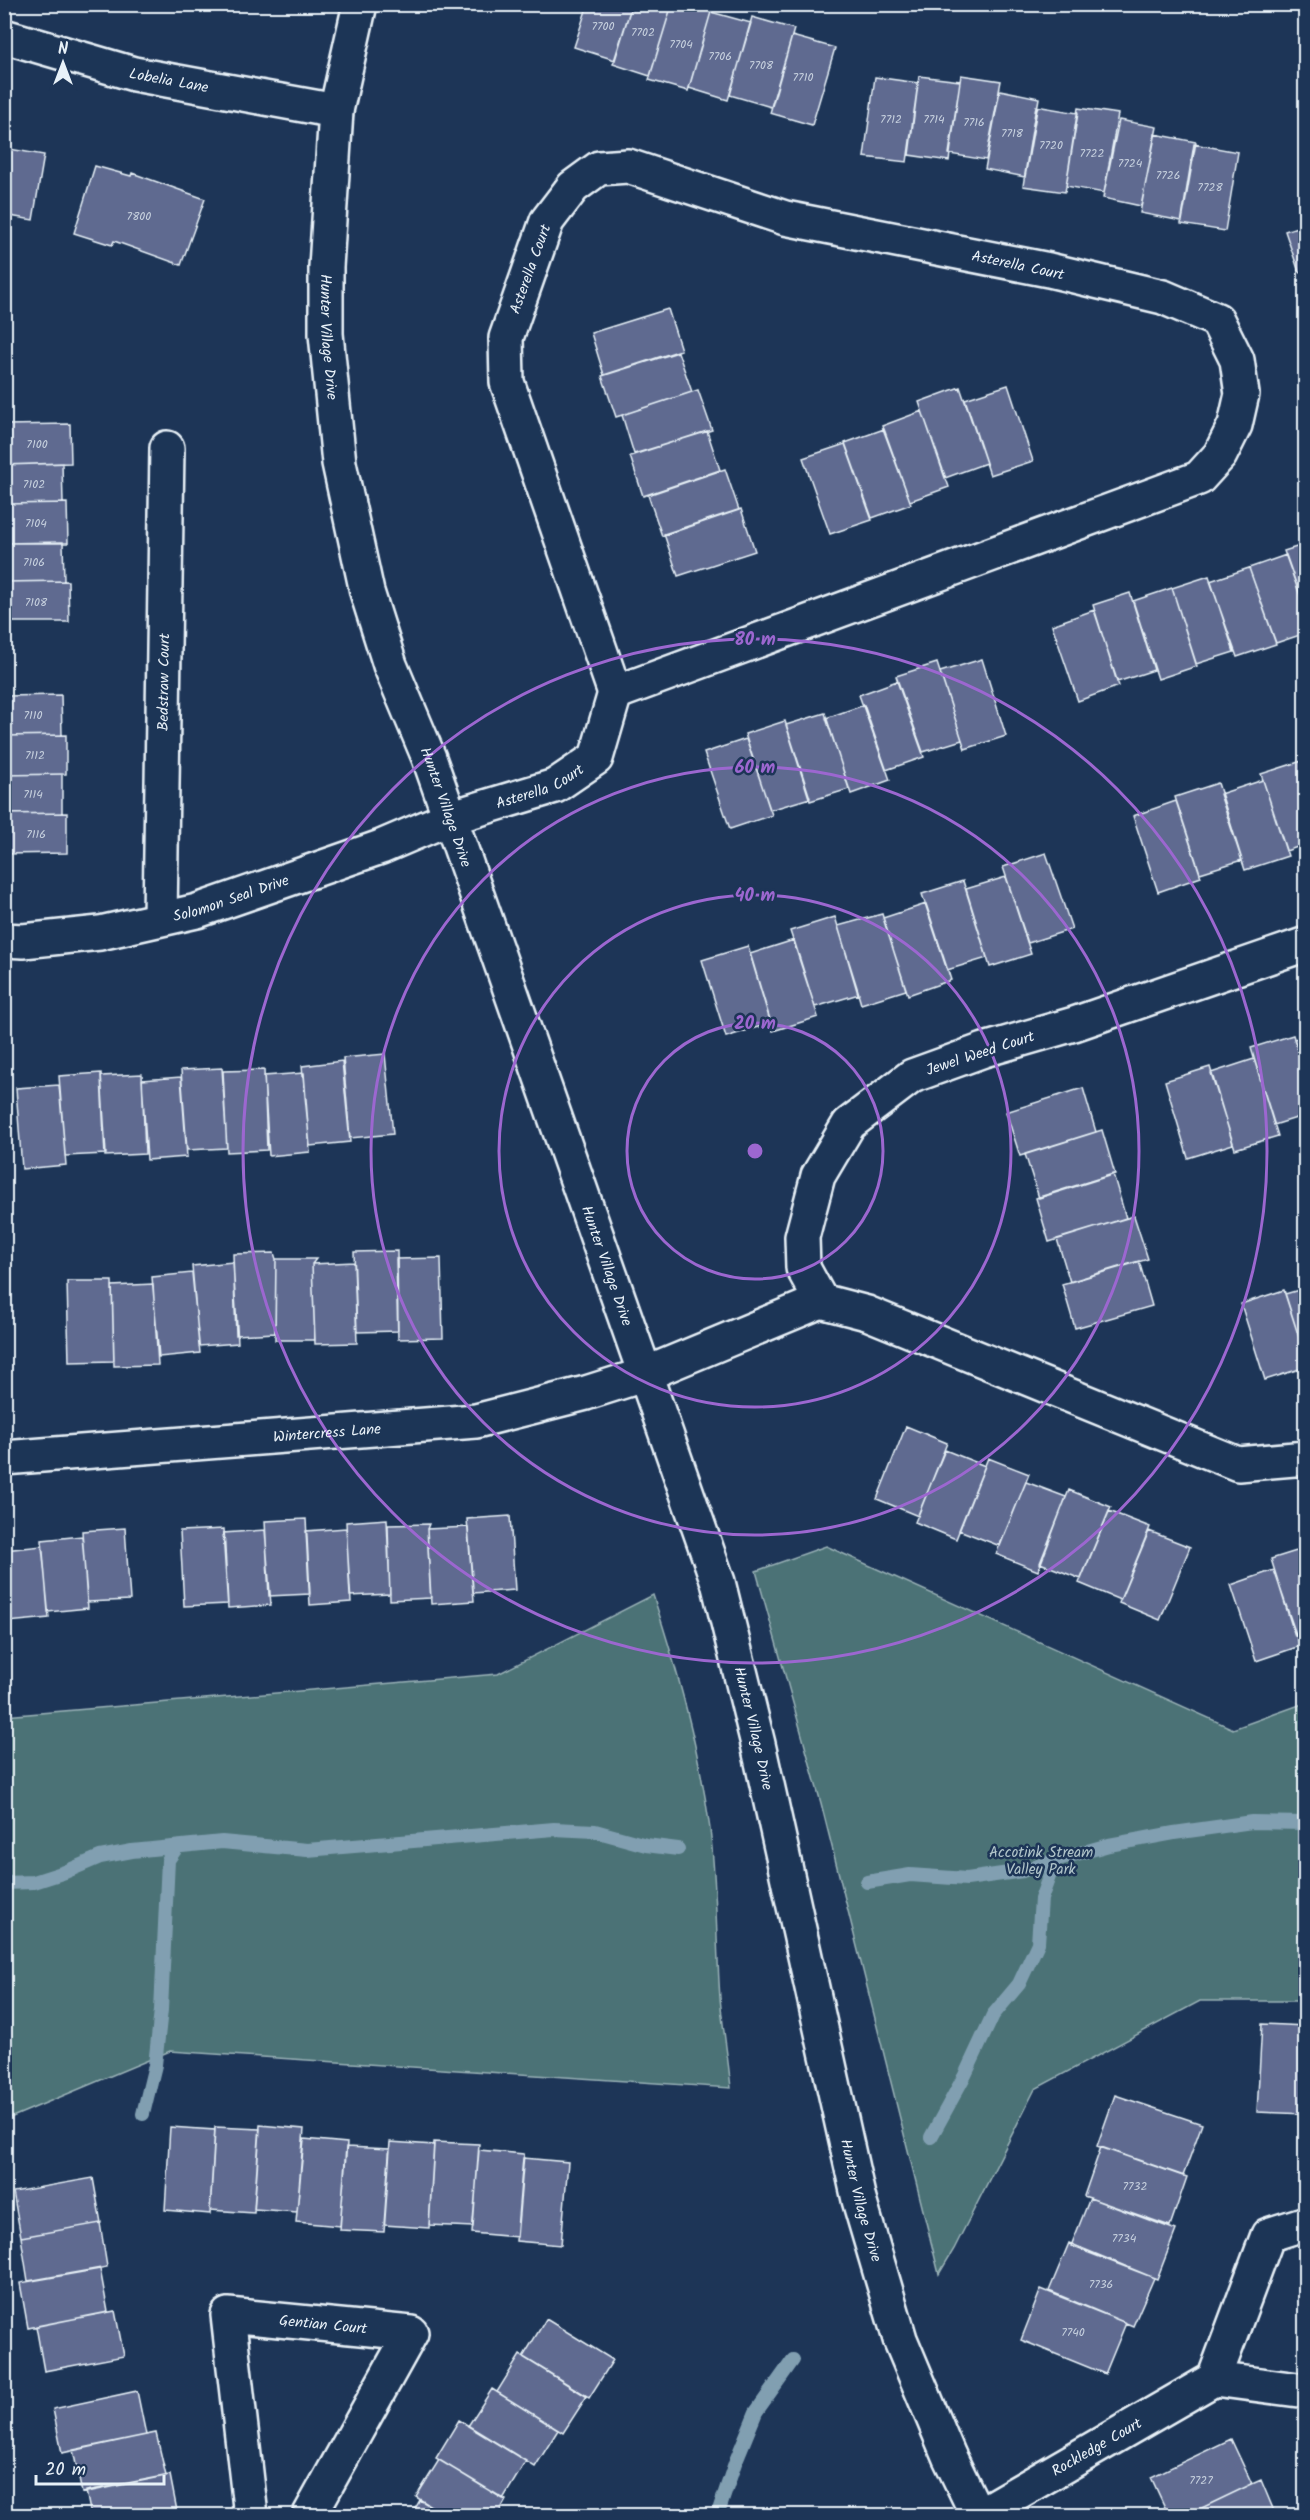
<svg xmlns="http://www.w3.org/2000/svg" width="1310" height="2520" font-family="Kalam,sans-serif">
<rect width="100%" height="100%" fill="#1d3557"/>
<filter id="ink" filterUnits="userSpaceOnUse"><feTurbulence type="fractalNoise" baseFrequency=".0167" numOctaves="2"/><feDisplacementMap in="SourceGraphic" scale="12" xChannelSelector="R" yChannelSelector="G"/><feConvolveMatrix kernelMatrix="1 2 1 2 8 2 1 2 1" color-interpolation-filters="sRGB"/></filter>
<g filter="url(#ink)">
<path fill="#4b7276" stroke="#9ab2b7" stroke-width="1.5" d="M826 1546 1233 1729 1305 1703V2001H1200L1035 2089 954 2249 939 2274 821 1803 756 1571Z
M653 1595C678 1672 699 1748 710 1829 717 1885 716 1941 720 1998 723 2028 728 2058 731 2088L170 2051 5 2120V1716L498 1674Z"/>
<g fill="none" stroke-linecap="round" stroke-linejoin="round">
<path stroke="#819fb1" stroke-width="14" d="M867 1882 910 1875 967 1879 1023 1871 1055 1860 1109 1845 1174 1833 1252 1822 1306 1823
M4 1883 34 1882 65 1872 100 1857 132 1851 222 1842 307 1850 554 1829 595 1831 646 1845 678 1849
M143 2114 155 2065 161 2010 168 1860 177 1847
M931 2137 965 2075 993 2015 1019 1984 1038 1943 1041 1899 1055 1860
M717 2516 735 2463 756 2412 793 2360"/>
</g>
<path fill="#5e6b90" stroke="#e8f1f8" stroke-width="1.5" d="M588 4H632L615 60 574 47Z
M632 4H672L650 76 613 64Z
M672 4H687L711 12 688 91 649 80Z
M711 12 751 23 728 100 689 88Z
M752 17 794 29 771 107 730 95Z
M792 36 835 48 812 125 770 113Z
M961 75 1001 81 986 160 949 154Z
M919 76 960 81 949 161 909 155Z
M875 77 918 83 907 162 864 157Z
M1000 90 1039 98 1025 177 985 169Z
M1036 106 1078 113 1065 192 1023 186Z
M1078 108 1118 114 1104 193 1066 186Z
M1119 120 1157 127 1141 206 1103 198Z
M1155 134 1196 142 1182 221 1140 213Z
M1194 144 1238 152 1225 231 1181 224Z
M4 148 44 155 33 220 4 215Z
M95 166 131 176 132 173 205 199 181 265 114 241 112 245 74 233Z
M1306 224V269L1299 272 1285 231Z
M668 309 681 350 604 375 591 333Z
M678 352 692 392 616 417 602 376Z
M1008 385 1033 461 990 475 965 399Z
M960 387 986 463 945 478 919 402Z
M698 390 712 430 634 454 622 415Z
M922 411 949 487 910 501 882 426Z
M70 424 71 463 4 465V425Z
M884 429 911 504 872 518 845 443Z
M707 431 720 470 643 496 630 456Z
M845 444 872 520 830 534 803 458Z
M62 463 63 503 4 504V465Z
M725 469 739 510 662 536 648 495Z
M67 503 68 543H4V504Z
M741 509 755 551 678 576 664 534Z
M63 542 64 581 4 582V543Z
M1306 544V612L1284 551Z
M1286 555 1306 612V633L1276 643 1249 568Z
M1249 568 1276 644 1237 657 1210 581Z
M1209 576 1234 652 1196 664 1172 588Z
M68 581 69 622H4V582Z
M1172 588 1197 666 1158 679 1133 601Z
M1130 593 1154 670 1117 682 1093 605Z
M1094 610 1119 686 1078 701 1052 625Z
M982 659 1006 736 965 749 940 672Z
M937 663 962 740 923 752 896 676Z
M897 681 924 757 886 770 859 695Z
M61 695 62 735 4 736V696Z
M864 705 890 780 851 794 826 718Z
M825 713 849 789 810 801 786 725Z
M785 721 810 798 770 810 745 734Z
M66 735V774L4 775V736Z
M746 739 772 815 730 829 704 753Z
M1302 761 1306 771V844L1286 851 1261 774Z
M62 774V813L4 814V775Z
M1263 780 1288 856 1245 870 1220 794Z
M1218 783 1242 860 1200 873 1175 797Z
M1176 801 1201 877 1158 892 1133 816Z
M67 813V853L4 854V814Z
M1046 853 1072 929 1028 943 1003 867Z
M1006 877 1031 954 990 967 966 889Z
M963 881 987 958 947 970 922 894Z
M926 904 951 980 908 995 883 918Z
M882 914 906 990 861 1004 838 926Z
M835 917 859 994 815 1007 790 931Z
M794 940 818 1017 773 1031 750 954Z
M748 946 771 1023 726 1037 702 960Z
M1293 1035 1306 1075V1115L1274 1125 1251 1048Z
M1306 1036V1075L1294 1039Z
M385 1054 393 1134 350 1138 343 1058Z
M1254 1059 1278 1136 1235 1149 1211 1073Z
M342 1061 350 1142 310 1146 302 1066Z
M1210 1067 1233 1144 1188 1158 1165 1081Z
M222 1068 227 1148 187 1150 181 1070Z
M264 1070 267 1150 227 1152 223 1071Z
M101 1073 106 1154 65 1156 59 1076Z
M304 1073 310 1152 269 1156 264 1076Z
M142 1074 145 1154 105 1156 101 1076Z
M181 1077 187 1157 147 1160 142 1080Z
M59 1085 66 1165 22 1169 16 1088Z
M1083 1088 1096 1132 1020 1156 1006 1112Z
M1102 1130 1115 1174 1039 1198 1025 1154Z
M1113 1174 1126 1218 1049 1242 1036 1198Z
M1134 1216 1148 1259 1070 1282 1057 1239Z
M397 1251 398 1331 357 1332 354 1252Z
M274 1253 276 1259 275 1333 236 1335 233 1254Z
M441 1258 443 1338 398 1339 396 1259Z
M276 1259H316L312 1264 315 1340H275Z
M1139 1261 1152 1306 1075 1328 1062 1284Z
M233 1262 238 1343 199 1346 192 1266Z
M354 1262 357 1343 315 1344 312 1264Z
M192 1273 200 1353 159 1357 152 1277Z
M67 1281H112L114 1361 69 1362Z
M153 1284 158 1365 114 1366 112 1286Z
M1306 1288V1359L1285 1294Z
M1284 1290 1306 1359V1367L1265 1380 1241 1304Z
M906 1426 947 1443 918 1516 877 1499Z
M945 1450 985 1466 956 1539 915 1522Z
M988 1458 1029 1474 1000 1546 959 1530Z
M1026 1482 1066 1497 1038 1571 996 1554Z
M1069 1490 1111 1507 1081 1579 1040 1563Z
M1109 1511 1150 1527 1120 1600 1079 1583Z
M510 1516 515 1590 473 1593 467 1519Z
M306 1519 310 1594 269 1596 265 1521Z
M387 1519 390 1594 350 1596 346 1522Z
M429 1524 427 1529 431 1598 390 1600 388 1525Z
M468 1527 474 1601 431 1604 427 1529Z
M125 1528 130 1600 87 1602 82 1531Z
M346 1528 351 1602 310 1605 306 1531Z
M224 1529 228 1604 184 1606 180 1531Z
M265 1530 271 1605 228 1608 223 1533Z
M1149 1531 1190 1547 1160 1620 1119 1603Z
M82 1536 88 1608 48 1612 42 1540Z
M42 1546 49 1618 8 1622 4 1550Z
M1306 1548V1632L1295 1636 1271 1559Z
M1274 1570 1300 1646 1256 1661 1231 1585Z
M4 1571 8 1622V1625H4Z
M1262 2024 1306 2026V2114L1257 2112Z
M1115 2095 1202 2124 1183 2176 1097 2146Z
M260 2125 304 2129 297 2212 254 2209Z
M170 2127 215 2130 210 2214 165 2210Z
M215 2127 260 2129 254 2213 210 2210Z
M304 2139 347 2143 340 2226 296 2222Z
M390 2142 434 2145 429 2228 384 2225Z
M434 2142 479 2144 473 2227 429 2225Z
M346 2147 390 2149 384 2232 340 2230Z
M1101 2147 1187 2177 1170 2226 1084 2196Z
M479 2150 524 2154 517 2237 472 2233Z
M523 2158 568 2162 561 2245 516 2241Z
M93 2178 101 2223 21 2237 13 2192Z
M1090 2198 1176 2230 1157 2279 1071 2246Z
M100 2223 107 2267 28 2281 21 2237Z
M1069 2243 1154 2278 1133 2326 1049 2291Z
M100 2269 108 2312 28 2328 20 2283Z
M1041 2289 1126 2323 1105 2374 1021 2340Z
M115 2311 124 2356 44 2371 36 2326Z
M546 2319 613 2360 589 2398 523 2357Z
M520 2355 587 2396 563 2433 497 2392Z
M492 2389 558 2430 535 2467 468 2426Z
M137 2391 146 2435 62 2453 53 2409Z
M459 2420 526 2461 503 2499 436 2458Z
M156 2433 166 2476 82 2493 73 2450Z
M1231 2439 1252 2484 1185 2516H1169L1151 2477Z
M439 2460 506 2500 497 2516H447L416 2497Z
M170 2475 178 2516H91L86 2491Z
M1261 2480 1276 2516H1185L1252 2484Z
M420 2500 447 2516H411Z"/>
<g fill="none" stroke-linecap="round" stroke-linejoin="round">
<g stroke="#e8f1f8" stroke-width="38">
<g id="minor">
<path id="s1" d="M4 36 134 74 336 111"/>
<path d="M628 166 785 218 1049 270 1163 297 1217 320 1237 360 1242 394 1235 425 1220 455 1199 478 615 693 507 382 506 338 547 221 573 187 599 168Z"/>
<path id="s2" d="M160 918 167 448"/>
<path id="s3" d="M4 940 23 941 100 933 197 911 381 847 449 818 555 786 596 758 615 693"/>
<path d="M1306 944 1074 1024 984 1050 912 1076 849 1124 818 1176 802 1237 803 1268 821 1301 867 1313 1238 1464 1306 1458"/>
<path id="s4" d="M4 1458 476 1421 586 1393 643 1375 821 1301"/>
<path d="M1214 2379 1306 2391"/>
<path id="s5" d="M251 2516 228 2315 411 2333 309 2516"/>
<path id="s6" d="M977 2516 1214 2379 1268 2235 1306 2223"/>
</g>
</g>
<g stroke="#e8f1f8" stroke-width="38">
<g id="tertiary">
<path id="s7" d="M360 4 336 111 326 267V334L339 463 367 592 390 665 429 758 718 1582 758 1744 859 2200 900 2339 949 2456 978 2516"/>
</g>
</g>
<use href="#minor" stroke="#1d3557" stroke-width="33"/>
<use href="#tertiary" stroke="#1d3557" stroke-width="33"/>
</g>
</g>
<g fill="none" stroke="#9c67d0" stroke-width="3">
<circle cx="755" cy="1151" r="128"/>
<circle cx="755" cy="1151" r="256"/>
<circle cx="755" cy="1151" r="384"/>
<circle cx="755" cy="1151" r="512"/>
</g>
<g text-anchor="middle" stroke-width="5" stroke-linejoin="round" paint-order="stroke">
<g font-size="12" fill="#c6d0de">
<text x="603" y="30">7700</text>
<text x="643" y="36">7702</text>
<text x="681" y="48">7704</text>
<text x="720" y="60">7706</text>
<text x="761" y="69">7708</text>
<text x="803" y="81">7710</text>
<text x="891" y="123">7712</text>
<text x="934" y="123">7714</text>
<text x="974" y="126">7716</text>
<text x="1012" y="137">7718</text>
<text x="1051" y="149">7720</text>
<text x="1092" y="157">7722</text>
<text x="1130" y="167">7724</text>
<text x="1168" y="179">7726</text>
<text x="1210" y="191">7728</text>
<text x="139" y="220">7800</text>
<text x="37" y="448">7100</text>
<text x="34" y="488">7102</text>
<text x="36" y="527">7104</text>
<text x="34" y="566">7106</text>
<text x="36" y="606">7108</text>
<text x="33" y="719">7110</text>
<text x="35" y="759">7112</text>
<text x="33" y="798">7114</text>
<text x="36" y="838">7116</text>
<text x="1135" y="2190">7732</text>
<text x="1124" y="2242">7734</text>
<text x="1101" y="2288">7736</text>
<text x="1073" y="2336">7740</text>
<text x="1201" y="2484">7727</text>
</g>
<g font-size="15" fill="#e8f1f8" stroke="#1d3557">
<text dy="5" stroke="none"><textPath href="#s1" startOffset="171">Lobelia Lane</textPath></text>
<text transform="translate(1018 265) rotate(12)" y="5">Asterella Court</text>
<text transform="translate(530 269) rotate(-70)" y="5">Asterella Court</text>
<text dy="5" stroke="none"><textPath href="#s7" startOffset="336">Hunter Village Drive</textPath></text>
<text dy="5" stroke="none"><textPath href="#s2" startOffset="236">Bedstraw Court</textPath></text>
<text dy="5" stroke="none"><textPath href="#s3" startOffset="561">Asterella Court</textPath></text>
<text dy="5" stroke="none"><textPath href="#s7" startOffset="824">Hunter Village Drive</textPath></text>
<text dy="5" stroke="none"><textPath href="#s3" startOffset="232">Solomon Seal Drive</textPath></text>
<text transform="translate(980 1053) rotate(-18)" y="5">Jewel Weed Court</text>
<text dy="5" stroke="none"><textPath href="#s7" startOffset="1310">Hunter Village Drive</textPath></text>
<text dy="5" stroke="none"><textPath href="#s4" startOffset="324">Wintercress Lane</textPath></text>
<text dy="5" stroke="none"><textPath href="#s7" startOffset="1796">Hunter Village Drive</textPath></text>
<text dy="5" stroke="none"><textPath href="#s7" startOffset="2280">Hunter Village Drive</textPath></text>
<text dy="5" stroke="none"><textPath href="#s5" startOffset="298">Gentian Court</textPath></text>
<text dy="5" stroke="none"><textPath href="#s6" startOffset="138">Rockledge Court</textPath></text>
</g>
<g font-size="15" fill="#b1c5ca" stroke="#1d3557">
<text x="1041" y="1857">Accotink Stream<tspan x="1041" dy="17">Valley Park</tspan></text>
</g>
</g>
<circle cx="755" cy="1151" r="9" fill="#9c67d0" stroke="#1d3557" stroke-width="3"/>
<g font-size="18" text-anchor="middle" font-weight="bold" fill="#9c67d0" stroke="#1d3557" stroke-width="5" stroke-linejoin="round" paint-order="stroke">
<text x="755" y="645">80 m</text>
<text x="755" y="773">60 m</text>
<text x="755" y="901">40 m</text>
<text x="755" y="1029">20 m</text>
</g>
<rect width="1310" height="2520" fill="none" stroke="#1d3557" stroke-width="24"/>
<rect x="12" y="12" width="1286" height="2496" fill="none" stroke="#e8f1f8" stroke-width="2" filter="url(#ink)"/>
<g transform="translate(63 63)" stroke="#1d3557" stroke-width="4.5" paint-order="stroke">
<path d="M0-4.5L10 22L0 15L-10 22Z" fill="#e8f1f8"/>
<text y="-9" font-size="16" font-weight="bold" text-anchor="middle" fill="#e8f1f8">N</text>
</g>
<path d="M36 2475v9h128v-9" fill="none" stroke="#e8f1f8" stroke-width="3"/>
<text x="45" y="2475" font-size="18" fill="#e8f1f8" stroke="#1d3557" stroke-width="4.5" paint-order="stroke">20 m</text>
</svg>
